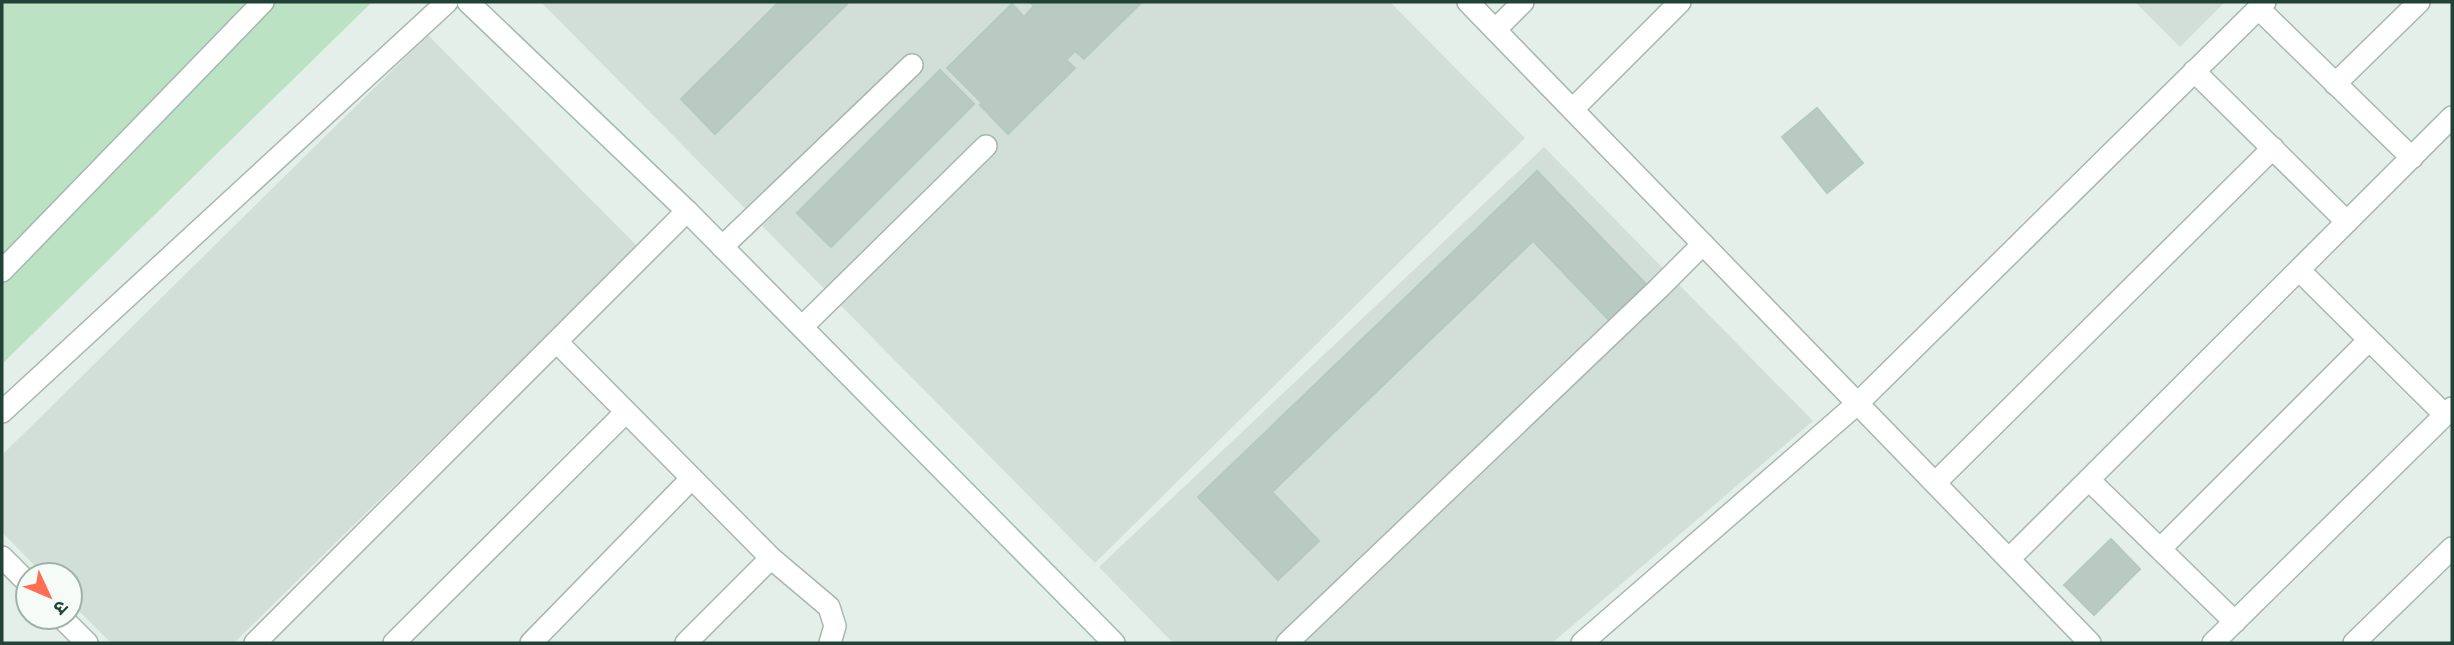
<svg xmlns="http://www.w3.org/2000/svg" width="2454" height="645" font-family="'Noto Sans','Noto Sans Devanagari',sans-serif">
<rect width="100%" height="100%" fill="#e4efe9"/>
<path fill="#d2dfd8" d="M541 2H1390L1525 138 1095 563Z
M2135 2H2225L2180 47Z
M428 35 637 246 234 643H111L70 602V575H44L2 532V455Z
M1544 147 1813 421 1552 643H1173L1099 567Z"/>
<path fill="#bbe2c2" d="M2 2H372L2 364Z"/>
<path fill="#b9cac2" stroke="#b5cabf" stroke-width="2" d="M779 2H849L715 134 681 99Z
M1030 2H1142L1084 59 1075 51 1066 60 1075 68 1008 134 980 105 982 103 947 68 1012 4 1024 17 1034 6Z
M940 70 974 104 831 247 797 213Z
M1817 108 1863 163 1827 193 1782 137Z
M1537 171 1646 284 1609 320 1533 241 1272 492 1319 541 1278 580 1198 497Z
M2111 539 2140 569 2094 615 2064 585Z"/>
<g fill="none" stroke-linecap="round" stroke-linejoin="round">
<g stroke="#a6b8b0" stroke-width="24">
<path id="lane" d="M722 247 912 65
M2 271 263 2
M802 327 986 146
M1287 643 1658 289 1703 244"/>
</g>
<g stroke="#a6b8b0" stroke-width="24">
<path id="street" d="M1468 2 2090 643
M2258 8 2412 158
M1495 30 1523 2
M2194 71 2347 222
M2335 84 2419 2
M1573 109 1680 2
M2299 270 2445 415
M557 342 771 558 829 607 835 626 830 643
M2 412 447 2
M2089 480 2235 622
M1935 483 2273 148
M2160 549 2369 340
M2 557 28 583
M2009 559 2452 117
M61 617 87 643
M255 643 687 211
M394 643 626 412
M531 643 692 478
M686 643 771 558
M1582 643 1858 403 2265 2
M2213 643 2452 408
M2354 643 2452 548"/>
</g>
<g stroke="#a1bcb0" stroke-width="24">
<path id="secondary" d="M468 2 687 211 1114 643"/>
</g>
<use href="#lane" stroke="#fff" stroke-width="21"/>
<use href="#street" stroke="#fff" stroke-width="21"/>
<use href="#secondary" stroke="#fff" stroke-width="21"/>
</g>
<rect width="2454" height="645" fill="none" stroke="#214337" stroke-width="7"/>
<g transform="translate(49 596) rotate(134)"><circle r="33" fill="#f5fbf7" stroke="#a0b1aa" stroke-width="2"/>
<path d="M0-5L12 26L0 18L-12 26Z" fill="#ff6d52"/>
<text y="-10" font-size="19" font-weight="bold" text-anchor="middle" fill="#214337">उ</text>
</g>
</svg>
